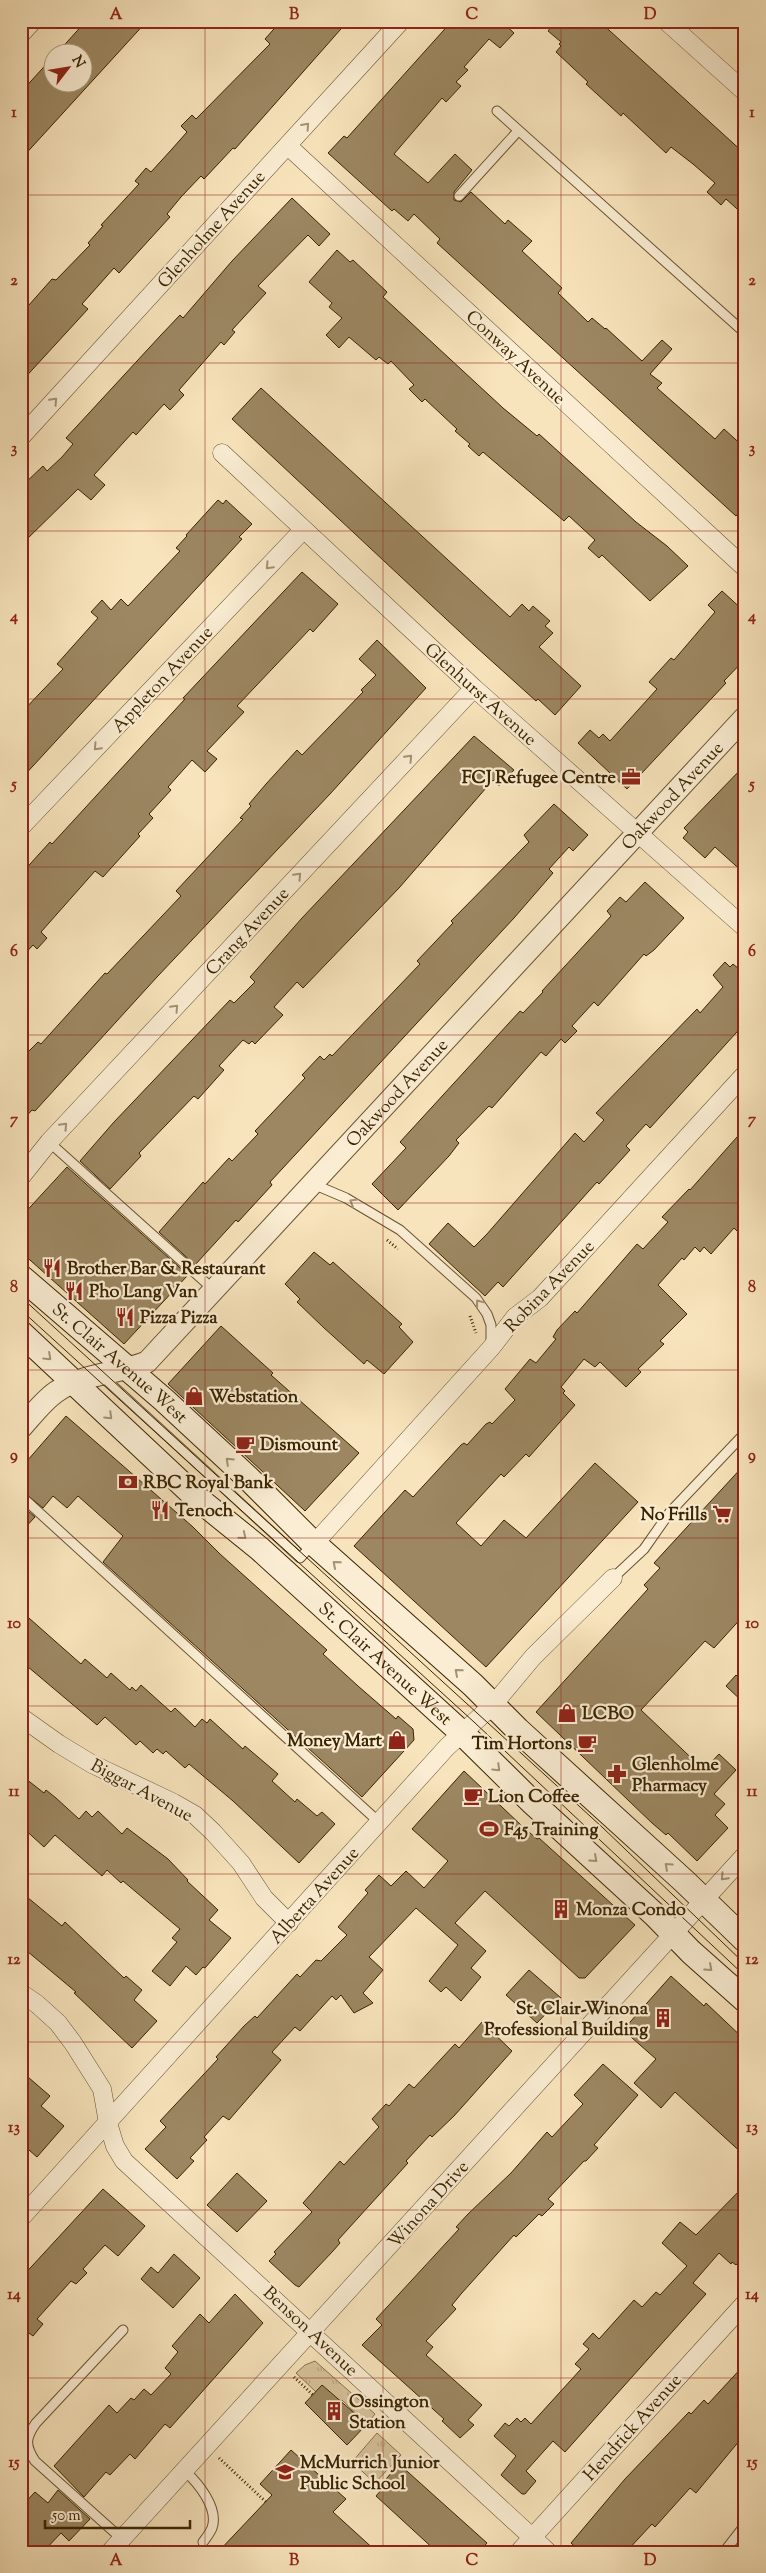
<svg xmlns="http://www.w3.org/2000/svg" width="766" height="2573" font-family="'Sorts Mill Goudy',serif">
<defs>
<pattern id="grass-tufts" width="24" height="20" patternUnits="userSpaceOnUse" patternTransform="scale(1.25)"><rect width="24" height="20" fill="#d8c39c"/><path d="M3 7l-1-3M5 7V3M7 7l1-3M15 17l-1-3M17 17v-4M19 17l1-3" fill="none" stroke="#baa785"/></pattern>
</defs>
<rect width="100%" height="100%" fill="#f8e4bc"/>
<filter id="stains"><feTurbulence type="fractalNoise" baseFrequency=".004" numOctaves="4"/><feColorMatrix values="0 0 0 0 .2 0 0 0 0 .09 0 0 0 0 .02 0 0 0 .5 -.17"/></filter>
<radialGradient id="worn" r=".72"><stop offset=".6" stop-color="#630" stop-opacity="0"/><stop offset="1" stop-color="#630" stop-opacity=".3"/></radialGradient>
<path fill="url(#grass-tufts)" stroke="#88734e" d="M315 2361 375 2414 367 2424 342 2400 340 2402 316 2392 296 2373 305 2365Z
M377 2433 401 2455 375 2483 352 2462Z"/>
<path fill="#9c8762" stroke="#392300" d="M86 21H147L21 159V92L52 58V82H82V52H58Z
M281 21H348L235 149 233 148 204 179 201 176 181 197 167 214 170 217 119 273 114 268 82 304 88 309 21 382V314L52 279 56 280 90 245 88 243 103 226 101 225 139 184 135 181 146 168 151 172 172 149 187 132 181 126 192 115 196 119 270 44 265 39Z
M452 21H501L514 33 500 48 489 39 464 67 468 70 456 82 461 86 446 102 442 98 394 154 428 183 455 154 472 170 454 192V200L461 202 471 192 505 224 508 220 532 241 522 251 562 288 558 293 588 322 592 318 605 329 606 328 642 361 662 340 672 349 650 374 662 383 657 388 715 439 724 429 745 448V506L736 516 448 253 437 243 440 239 414 214 408 221 394 209 392 211 328 153 344 136 347 138Z
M556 21H599L745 154V216L726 199 721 205 707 192 715 183 693 164 671 147 666 153 623 113 621 116 586 84 588 82 556 52 561 46 559 44 561 42 548 31Z
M292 198 330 234 319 246 308 235 258 286 266 293 232 330 235 332 224 345 221 342 179 390 184 395 170 410 164 404 136 435 133 432 94 475 105 485 91 500 78 489 21 545V487L43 466 47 471 62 457 73 444 66 438 161 335 180 315 183 318 232 261Z
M337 250 350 262 353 260 387 292 383 297 503 408 537 436 539 434 636 522 667 546 688 566 650 601 602 555 599 558 588 548 595 540 569 516 564 521 483 452 479 456 468 446 470 444 455 431 457 429 425 399 422 402 409 389 414 385 391 361 388 364 379 357 376 360 349 337 339 348 326 335 342 318 329 307 332 303 309 282Z
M261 388 510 617 522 604 529 611 533 606 550 621 545 626 553 633 539 647 581 686 555 715 538 699 536 701 475 646 232 419Z
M218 500 223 504 226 500 252 524 239 537 242 539 21 779V713L63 669 57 664 98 618 91 612 102 600 111 610 121 599 128 606 180 551 176 548 187 536 186 535Z
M302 572 338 604 313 632 310 629 237 706 244 712 207 751 217 759 205 772 192 760 168 787 171 790 149 814 153 818 138 834 140 836 103 877 95 871 41 932 47 938 37 949 33 945 21 958V874L50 842 52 844 185 699 183 698Z
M722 591 745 612V659L724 681 726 683 627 789 578 743 590 730 599 738 603 734 610 741 657 689 649 682 671 658 674 660 715 612 708 605Z
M377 640 426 688 330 794 157 977 35 1111 32 1110 21 1122V1059L38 1042 41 1044 105 973 107 974 181 896 176 891 243 819 240 818 251 806 249 804 266 784 297 750 302 755 363 692 361 690 376 675 359 659Z
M474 736 514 770 499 786 493 780 399 888 303 988 297 982 274 1007 283 1015 255 1044 252 1041 249 1044 243 1040 219 1066 224 1070 198 1099 194 1096 139 1153 141 1156 110 1189 80 1161 114 1122 230 1000 234 1003 255 982 250 977 302 918Z
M745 765V874L715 847 705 858 683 838 688 832 684 828Z
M554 804 588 835 573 851 569 847 549 869 553 873 514 918 270 1182 272 1185 238 1222 236 1220 195 1265 159 1232 203 1182 205 1184 229 1158 232 1161 258 1134 255 1131 305 1078 302 1075 320 1056 324 1060 330 1054 332 1056 420 964 417 961 453 923 451 921 529 842 524 835Z
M645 882 684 918 654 950 646 956 644 954 598 1006 594 1002 572 1026 577 1031 565 1043 561 1039 546 1056 541 1052 492 1108 489 1106 456 1140 459 1143 449 1156 398 1210 372 1184 406 1148 400 1142 520 1011 523 1013 543 992 542 991 611 916 607 911 620 897 626 902Z
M725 962 730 967 733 964 745 974V1023L650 1128 646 1124 626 1146 630 1150 599 1184 597 1182 503 1287 498 1282 485 1296 429 1244 448 1223 474 1247 487 1234 575 1133 584 1142 604 1120 596 1113 697 1009 700 1013 723 987 713 975Z
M745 1128V1239L734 1228 711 1254 704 1247 700 1252 695 1247 684 1260 682 1258 658 1285 687 1314 660 1341 664 1344 638 1369 641 1372 626 1387 600 1362 595 1367 584 1359 561 1387 565 1391 563 1393 575 1405 529 1457 526 1454 504 1477 501 1474 456 1523 481 1546 504 1520 526 1538 595 1463 638 1502 486 1667 354 1546 405 1490 413 1497 461 1445 464 1443 467 1445 486 1424 490 1422 492 1424 515 1400 505 1389 530 1359 536 1363 556 1339 553 1337 557 1330 575 1311 577 1313 637 1244 643 1249 668 1222 662 1217 689 1189 690 1190Z
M67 1167 188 1275 124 1344 21 1252V1217Z
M314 1252 330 1265 333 1262 402 1324 399 1327 413 1342 384 1374 367 1360 364 1364 323 1327 297 1302 300 1299 285 1284Z
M221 1326 273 1373 271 1375 359 1453 305 1511 168 1384Z
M66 1416 193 1527 220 1554 327 1650 323 1654 358 1686 396 1719 398 1716 413 1729 414 1740 362 1797 103 1562 123 1536 78 1496 67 1508 53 1496 43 1508 21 1490V1468Z
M745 1464V1614L714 1648 705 1641 641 1710 704 1770 719 1754 736 1770 714 1794 725 1804 715 1815 728 1828 697 1861 668 1833 666 1835 652 1823 536 1712 648 1589 644 1585 660 1568 654 1563Z
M21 1505 35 1517 21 1532Z
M21 1611 81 1664 85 1659 107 1678 111 1673 130 1690 132 1687 136 1691 141 1685 171 1712 175 1708 195 1727 202 1719 207 1723 210 1719 243 1749 245 1746 278 1774 272 1781 295 1802 297 1799 317 1816 322 1812 335 1824 299 1863 233 1801 189 1764 185 1768 166 1751 163 1754 157 1749 153 1753 140 1741 136 1745 105 1717 97 1725 21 1661Z
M736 1675 745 1684V1704L726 1686Z
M464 1771 522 1826 537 1839 539 1838 635 1925 585 1978H579L485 1891 455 1923 486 1951 471 1968 481 1977 461 2001 446 1987 441 1992 429 1981 458 1945 416 1908 369 1957 383 1970 363 1993 373 2003 354 2013 341 1995 336 2000 332 1996 300 2031 295 2027 272 2052 281 2060 229 2120 223 2116 204 2137 207 2140 190 2158 194 2161 177 2179 145 2149 166 2127 160 2121 218 2059 216 2057 244 2026 255 2016 257 2018 297 1974 300 1977 316 1960 321 1961 347 1935 338 1927 368 1893 365 1890 379 1875 391 1886 406 1871 424 1888 448 1861 412 1829Z
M21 1775 44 1793 46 1790 56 1798 79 1819 86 1811 92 1817 98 1811 122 1834 127 1828 168 1859 188 1880 187 1881 218 1910 209 1920 231 1938 205 1968 203 1967 196 1975 186 1966 170 1986 152 1971 177 1942 172 1938 180 1929 123 1881 121 1883 107 1870 102 1876 55 1835 44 1847 21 1826Z
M21 1892 62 1926 65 1922 124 1978 126 1976 142 1990 134 2000 157 2021 132 2048 74 1993 76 1992 21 1946Z
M529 1970 561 1998 537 2023 506 1995Z
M671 1976 704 2006 706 2003 745 2040V2156L675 2092 661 2108 634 2083 656 2059 623 2030Z
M482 2022 512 2051 454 2116 432 2137 430 2135 406 2161 408 2163 338 2240 340 2243 333 2251 299 2287 295 2285 269 2261 276 2254 274 2252 312 2212 303 2203 340 2161 344 2165 379 2127 372 2119 386 2104 389 2106 409 2084 414 2088 455 2044 459 2048Z
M603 2064 638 2095 594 2145 598 2148 586 2161H584L548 2199 554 2204 542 2216 539 2214 516 2237 514 2235 461 2294 452 2305 456 2309 426 2341 433 2347 426 2355 482 2405 468 2420 474 2425 460 2438 442 2421 444 2419 362 2345 382 2325 376 2319 459 2229 456 2227 468 2214 511 2173 547 2132 552 2137 583 2104 574 2095Z
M21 2071 50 2096 41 2106 64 2126 37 2157 21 2143Z
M237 2173 267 2201 237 2232 207 2205Z
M745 2185V2255L736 2265 732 2262 731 2264 719 2253 693 2283 706 2294 565 2452 553 2441 526 2471 536 2481 525 2494H522L501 2475 516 2456 494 2436 505 2423 509 2426 517 2418 521 2422 525 2418 531 2424 581 2369 575 2364 589 2349 583 2344 593 2333 599 2339 634 2300 642 2307 656 2292 660 2295 687 2266 662 2243 680 2222 696 2235Z
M103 2189 145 2226 118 2256 105 2245 83 2269 87 2273 76 2284 71 2281 37 2319 43 2324 33 2336 29 2333 21 2342V2278Z
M174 2254 200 2278 173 2308 141 2279 151 2267 158 2273Z
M235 2294 263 2323 170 2428 165 2424 135 2459 130 2454 110 2475 106 2472 84 2497 54 2466 109 2405 117 2413 131 2398 134 2400 144 2389 151 2395 171 2374 165 2368 178 2352 172 2346 200 2314 209 2323Z
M745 2364V2417L737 2426 745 2434 696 2493 690 2488 655 2527 652 2524 626 2552H581L571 2543 625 2479 689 2412 691 2414 704 2400 708 2404Z
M322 2385 367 2424 347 2445 305 2403Z
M291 2450 346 2499 333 2512 377 2552H218L272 2495 260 2484Z
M399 2464 487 2543 479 2552H437L376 2496 383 2488 380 2486Z
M58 2490 90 2519 69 2541 61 2533 43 2552H21V2507L35 2492 48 2503Z"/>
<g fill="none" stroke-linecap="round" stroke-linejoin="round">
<g stroke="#69532f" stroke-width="11">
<path id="service" d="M497 111 745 333
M459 196 518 131
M49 1142 214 1290
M313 1184 346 1198 400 1230 476 1298 487 1314 491 1325V1345
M101 1375 300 1558 313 1544
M21 1496 380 1823
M613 1578 644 1549 670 1512 745 1433
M185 2471C198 2483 219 2508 212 2528 210 2533 206 2538 203 2542
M122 2539 35 2461C25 2446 25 2438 36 2423L123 2330
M724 2552 745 2525"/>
</g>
<g stroke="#69532f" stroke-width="19">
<path id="minor" d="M666 21 745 92
M21 34 33 21
M288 146 745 568
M21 437 401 21
M222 453 474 688 745 928
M21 827 303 530
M21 1177 49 1142 474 688
M314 1544 491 1348 515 1317 540 1298 745 1074
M21 1717 59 1744 92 1764 174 1803 195 1815 213 1832 241 1863 264 1898 289 1923
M21 1993 37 2004 58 2023 73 2043 102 2089 108 2123 115 2146 124 2161 548 2552
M21 2218 447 1747 493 1705 533 1657 613 1578
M110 2552 745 1855
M519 2552 745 2303"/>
</g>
<g stroke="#69532f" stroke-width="23">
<g id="tertiary">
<path id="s1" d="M21 1428C32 1416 43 1401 56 1392 83 1373 118 1374 147 1362L745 717"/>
</g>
</g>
<g stroke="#392300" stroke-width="26">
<g id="secondary">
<path id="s2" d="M21 1277 164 1400 247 1477 310 1540 473 1685 518 1730 684 1881 745 1940"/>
<path id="s3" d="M21 1333 197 1498 260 1549 462 1733 533 1803 655 1915 691 1952 745 2000"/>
</g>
</g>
<path stroke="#392300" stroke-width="3" stroke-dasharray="1 2.5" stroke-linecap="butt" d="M387 1240 398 1249
M470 1316 476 1333
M294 2377 313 2395
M219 2458 266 2502"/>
<use href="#service" stroke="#faedd3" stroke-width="9"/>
<use href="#minor" stroke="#faedd3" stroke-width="18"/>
<use href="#tertiary" stroke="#faedd3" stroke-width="21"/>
<use href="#secondary" stroke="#faedd3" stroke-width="24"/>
<path stroke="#392300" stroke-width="1" d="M21 1297 602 1827 745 1964
M21 1310 474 1722 745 1976"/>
</g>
<defs><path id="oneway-chevron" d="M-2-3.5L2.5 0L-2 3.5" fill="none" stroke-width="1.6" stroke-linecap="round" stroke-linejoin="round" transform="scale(1.25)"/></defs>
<g stroke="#a39274">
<use href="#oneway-chevron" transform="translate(306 126) rotate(-48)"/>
<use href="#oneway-chevron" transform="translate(54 401) rotate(-47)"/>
<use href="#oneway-chevron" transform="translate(269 566) rotate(133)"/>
<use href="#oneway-chevron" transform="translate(97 747) rotate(133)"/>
<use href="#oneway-chevron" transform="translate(409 758) rotate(-47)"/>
<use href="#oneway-chevron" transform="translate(298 876) rotate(-47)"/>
<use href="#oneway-chevron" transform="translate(175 1008) rotate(-47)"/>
<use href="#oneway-chevron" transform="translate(64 1126) rotate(-47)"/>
<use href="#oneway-chevron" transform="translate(353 1202) rotate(-150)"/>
<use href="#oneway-chevron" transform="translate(479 1303) rotate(-127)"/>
<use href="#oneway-chevron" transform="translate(48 1357) rotate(43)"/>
<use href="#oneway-chevron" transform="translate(109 1416) rotate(44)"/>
<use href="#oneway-chevron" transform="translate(229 1461) rotate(-137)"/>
<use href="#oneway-chevron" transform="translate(243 1536) rotate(39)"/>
<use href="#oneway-chevron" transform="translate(336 1564) rotate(-139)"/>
<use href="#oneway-chevron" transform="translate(458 1672) rotate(-139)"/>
<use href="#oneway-chevron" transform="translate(497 1768) rotate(44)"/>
<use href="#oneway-chevron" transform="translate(594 1859) rotate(42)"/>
<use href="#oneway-chevron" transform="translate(668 1866) rotate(-138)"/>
<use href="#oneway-chevron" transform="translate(724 1877) rotate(133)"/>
<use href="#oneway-chevron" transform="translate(709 1968) rotate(42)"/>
</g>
<path fill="none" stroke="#8f2418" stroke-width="1" stroke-opacity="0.55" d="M205 21V2552M383 21V2552M561 21V2552M21 195H745M21 363H745M21 531H745M21 699H745M21 867H745M21 1035H745M21 1203H745M21 1370H745M21 1538H745M21 1706H745M21 1874H745M21 2042H745M21 2210H745M21 2378H745"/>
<defs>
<g id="office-bare" transform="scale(1.5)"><path d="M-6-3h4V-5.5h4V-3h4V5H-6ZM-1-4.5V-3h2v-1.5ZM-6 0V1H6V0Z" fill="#8f2418" stroke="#faedd3" stroke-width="2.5" paint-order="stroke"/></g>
<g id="restaurant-bare" transform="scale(1.5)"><path d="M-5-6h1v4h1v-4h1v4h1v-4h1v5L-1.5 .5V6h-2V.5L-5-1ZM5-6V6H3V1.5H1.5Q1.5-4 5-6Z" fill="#8f2418" stroke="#faedd3" stroke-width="2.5" paint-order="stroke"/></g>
<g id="shop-bare" transform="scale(1.5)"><path d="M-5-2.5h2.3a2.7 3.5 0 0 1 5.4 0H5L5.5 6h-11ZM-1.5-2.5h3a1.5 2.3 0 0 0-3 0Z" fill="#8f2418" stroke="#faedd3" stroke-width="2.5" paint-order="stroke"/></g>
<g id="cafe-bare" transform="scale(1.5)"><path d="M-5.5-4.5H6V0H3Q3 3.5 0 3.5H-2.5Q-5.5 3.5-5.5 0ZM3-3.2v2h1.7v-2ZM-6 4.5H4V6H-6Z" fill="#8f2418" stroke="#faedd3" stroke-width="2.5" paint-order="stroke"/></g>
<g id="bank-bare" transform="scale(1.5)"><path d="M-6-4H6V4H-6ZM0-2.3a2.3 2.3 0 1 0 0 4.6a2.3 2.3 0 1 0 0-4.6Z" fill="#8f2418" stroke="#faedd3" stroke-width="2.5" paint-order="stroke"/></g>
<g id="supermarket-bare" transform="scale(1.5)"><path d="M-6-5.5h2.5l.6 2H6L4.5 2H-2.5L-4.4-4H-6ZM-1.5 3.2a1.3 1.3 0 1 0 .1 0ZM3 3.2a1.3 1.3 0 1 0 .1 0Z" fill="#8f2418" stroke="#faedd3" stroke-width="2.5" paint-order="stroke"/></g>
<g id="pharmacy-bare" transform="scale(1.5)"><path d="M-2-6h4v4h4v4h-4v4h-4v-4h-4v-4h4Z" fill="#8f2418" stroke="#faedd3" stroke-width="2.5" paint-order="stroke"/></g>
<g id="stadium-bare" transform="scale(1.5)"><path d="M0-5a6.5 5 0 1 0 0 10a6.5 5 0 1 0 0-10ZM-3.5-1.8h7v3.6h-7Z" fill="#8f2418" stroke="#faedd3" stroke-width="2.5" paint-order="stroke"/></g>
<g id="building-bare" transform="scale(1.5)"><path d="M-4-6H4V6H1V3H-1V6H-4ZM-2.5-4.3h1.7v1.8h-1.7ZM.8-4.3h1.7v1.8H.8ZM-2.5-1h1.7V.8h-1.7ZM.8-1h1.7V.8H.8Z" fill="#8f2418" stroke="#faedd3" stroke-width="2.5" paint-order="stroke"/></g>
<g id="school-bare" transform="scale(1.5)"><path d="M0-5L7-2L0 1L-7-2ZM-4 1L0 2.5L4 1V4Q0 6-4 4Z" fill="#8f2418" stroke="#faedd3" stroke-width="2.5" paint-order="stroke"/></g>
</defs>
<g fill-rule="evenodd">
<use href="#office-bare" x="631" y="777"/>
<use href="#restaurant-bare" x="52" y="1268"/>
<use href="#restaurant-bare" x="74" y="1291"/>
<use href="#restaurant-bare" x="125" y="1317"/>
<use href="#shop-bare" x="194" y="1396"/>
<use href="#cafe-bare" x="245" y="1444"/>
<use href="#bank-bare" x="128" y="1482"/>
<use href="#restaurant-bare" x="160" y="1510"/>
<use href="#supermarket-bare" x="722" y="1514"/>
<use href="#shop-bare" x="567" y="1713"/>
<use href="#shop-bare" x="397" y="1740"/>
<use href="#cafe-bare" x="587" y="1743"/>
<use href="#pharmacy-bare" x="617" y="1774"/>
<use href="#cafe-bare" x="473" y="1796"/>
<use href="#stadium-bare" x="489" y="1829"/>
<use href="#building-bare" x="561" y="1909"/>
<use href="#building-bare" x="663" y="2018"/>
<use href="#building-bare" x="334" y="2411"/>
<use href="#school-bare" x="285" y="2472"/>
</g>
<g text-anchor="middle" stroke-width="4.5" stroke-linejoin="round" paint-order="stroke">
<g font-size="18" fill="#392300" stroke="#faedd3">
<text transform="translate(211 229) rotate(-48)" y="6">Glenholme Avenue</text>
<text transform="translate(516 357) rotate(43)" y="6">Conway Avenue</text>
<text transform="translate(162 679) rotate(-47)" y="6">Appleton Avenue</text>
<text transform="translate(481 694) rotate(42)" y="6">Glenhurst Avenue</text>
<text dy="6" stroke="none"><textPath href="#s1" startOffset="919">Oakwood Avenue</textPath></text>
<text transform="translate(247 931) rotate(-47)" y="6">Crang Avenue</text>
<text dy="6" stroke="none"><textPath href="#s1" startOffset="514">Oakwood Avenue</textPath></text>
<text transform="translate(549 1286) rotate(-46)" y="6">Robina Avenue</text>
<text dy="6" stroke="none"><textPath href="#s2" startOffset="131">St. Clair Avenue West</textPath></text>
<text dy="6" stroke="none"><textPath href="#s3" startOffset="492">St. Clair Avenue West</textPath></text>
<text transform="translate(142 1790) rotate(28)" y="6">Biggar Avenue</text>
<text transform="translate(314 1895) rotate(-48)" y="6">Alberta Avenue</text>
<text transform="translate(428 2204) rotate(-48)" y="6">Winona Drive</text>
<text transform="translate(311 2331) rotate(43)" y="6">Benson Avenue</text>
<text transform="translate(632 2427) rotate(-48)" y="6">Hendrick Avenue</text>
</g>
<g font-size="18" font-weight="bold" fill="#392300" stroke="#faedd3" text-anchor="start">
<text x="616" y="783" text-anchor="end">FCJ Refugee Centre</text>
<text x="67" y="1274">Brother Bar &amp; Restaurant</text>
<text x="89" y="1297">Pho Lang Van</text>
<text x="140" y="1323">Pizza Pizza</text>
<text x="209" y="1402">Webstation</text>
<text x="260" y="1450">Dismount</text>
<text x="143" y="1488">RBC Royal Bank</text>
<text x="175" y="1516">Tenoch</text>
<text x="707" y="1520" text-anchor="end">No Frills</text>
<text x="582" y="1719">LCBO</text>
<text x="382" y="1746" text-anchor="end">Money Mart</text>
<text x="572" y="1749" text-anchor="end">Tim Hortons</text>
<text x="632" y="1770">Glenholme<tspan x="632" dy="21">Pharmacy</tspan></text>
<text x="488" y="1802">Lion Coffee</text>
<text x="504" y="1835">F45 Training</text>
<text x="576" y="1915">Monza Condo</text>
<text x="648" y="2014" text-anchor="end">St. Clair-Winona<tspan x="648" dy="21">Professional Building</tspan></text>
<text x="349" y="2407">Ossington<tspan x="349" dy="21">Station</tspan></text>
<text x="300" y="2468">McMurrich Junior<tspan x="300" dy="21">Public School</tspan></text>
</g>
</g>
<rect width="766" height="2573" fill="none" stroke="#f8e4bc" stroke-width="55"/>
<g transform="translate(68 68) rotate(59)"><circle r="24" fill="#faedd3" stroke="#ad9c7f"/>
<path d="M0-4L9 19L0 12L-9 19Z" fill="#8f2418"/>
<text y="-8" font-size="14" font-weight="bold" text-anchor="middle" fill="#392300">N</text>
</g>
<path d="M45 2520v8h145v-8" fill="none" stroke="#392300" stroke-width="2.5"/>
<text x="52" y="2520" font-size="15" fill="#392300" stroke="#faedd3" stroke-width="4" paint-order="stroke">50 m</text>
<rect x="28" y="28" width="710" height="2518" fill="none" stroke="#8f2418" stroke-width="2"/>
<g font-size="16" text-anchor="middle" font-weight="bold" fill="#8f2418">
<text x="116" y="19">A</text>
<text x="294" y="19">B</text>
<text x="472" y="19">C</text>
<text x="650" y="19">D</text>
<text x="14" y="117">1</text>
<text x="752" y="117">1</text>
<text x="14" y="285">2</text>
<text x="752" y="285">2</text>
<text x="14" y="453">3</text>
<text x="752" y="453">3</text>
<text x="14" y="621">4</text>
<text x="752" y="621">4</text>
<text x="14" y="789">5</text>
<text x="752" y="789">5</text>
<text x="14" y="956">6</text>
<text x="752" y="956">6</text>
<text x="14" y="1124">7</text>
<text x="752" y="1124">7</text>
<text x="14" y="1292">8</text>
<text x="752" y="1292">8</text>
<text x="14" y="1460">9</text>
<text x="752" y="1460">9</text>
<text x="14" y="1628">10</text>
<text x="752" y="1628">10</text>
<text x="14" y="1796">11</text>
<text x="752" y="1796">11</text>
<text x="14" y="1964">12</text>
<text x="752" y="1964">12</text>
<text x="14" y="2132">13</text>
<text x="752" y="2132">13</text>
<text x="14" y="2299">14</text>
<text x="752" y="2299">14</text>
<text x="14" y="2467">15</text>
<text x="752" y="2467">15</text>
<text x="116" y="2565">A</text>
<text x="294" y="2565">B</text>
<text x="472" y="2565">C</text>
<text x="650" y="2565">D</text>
</g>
<rect width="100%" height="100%" filter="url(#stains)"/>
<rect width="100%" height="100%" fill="url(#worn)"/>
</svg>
